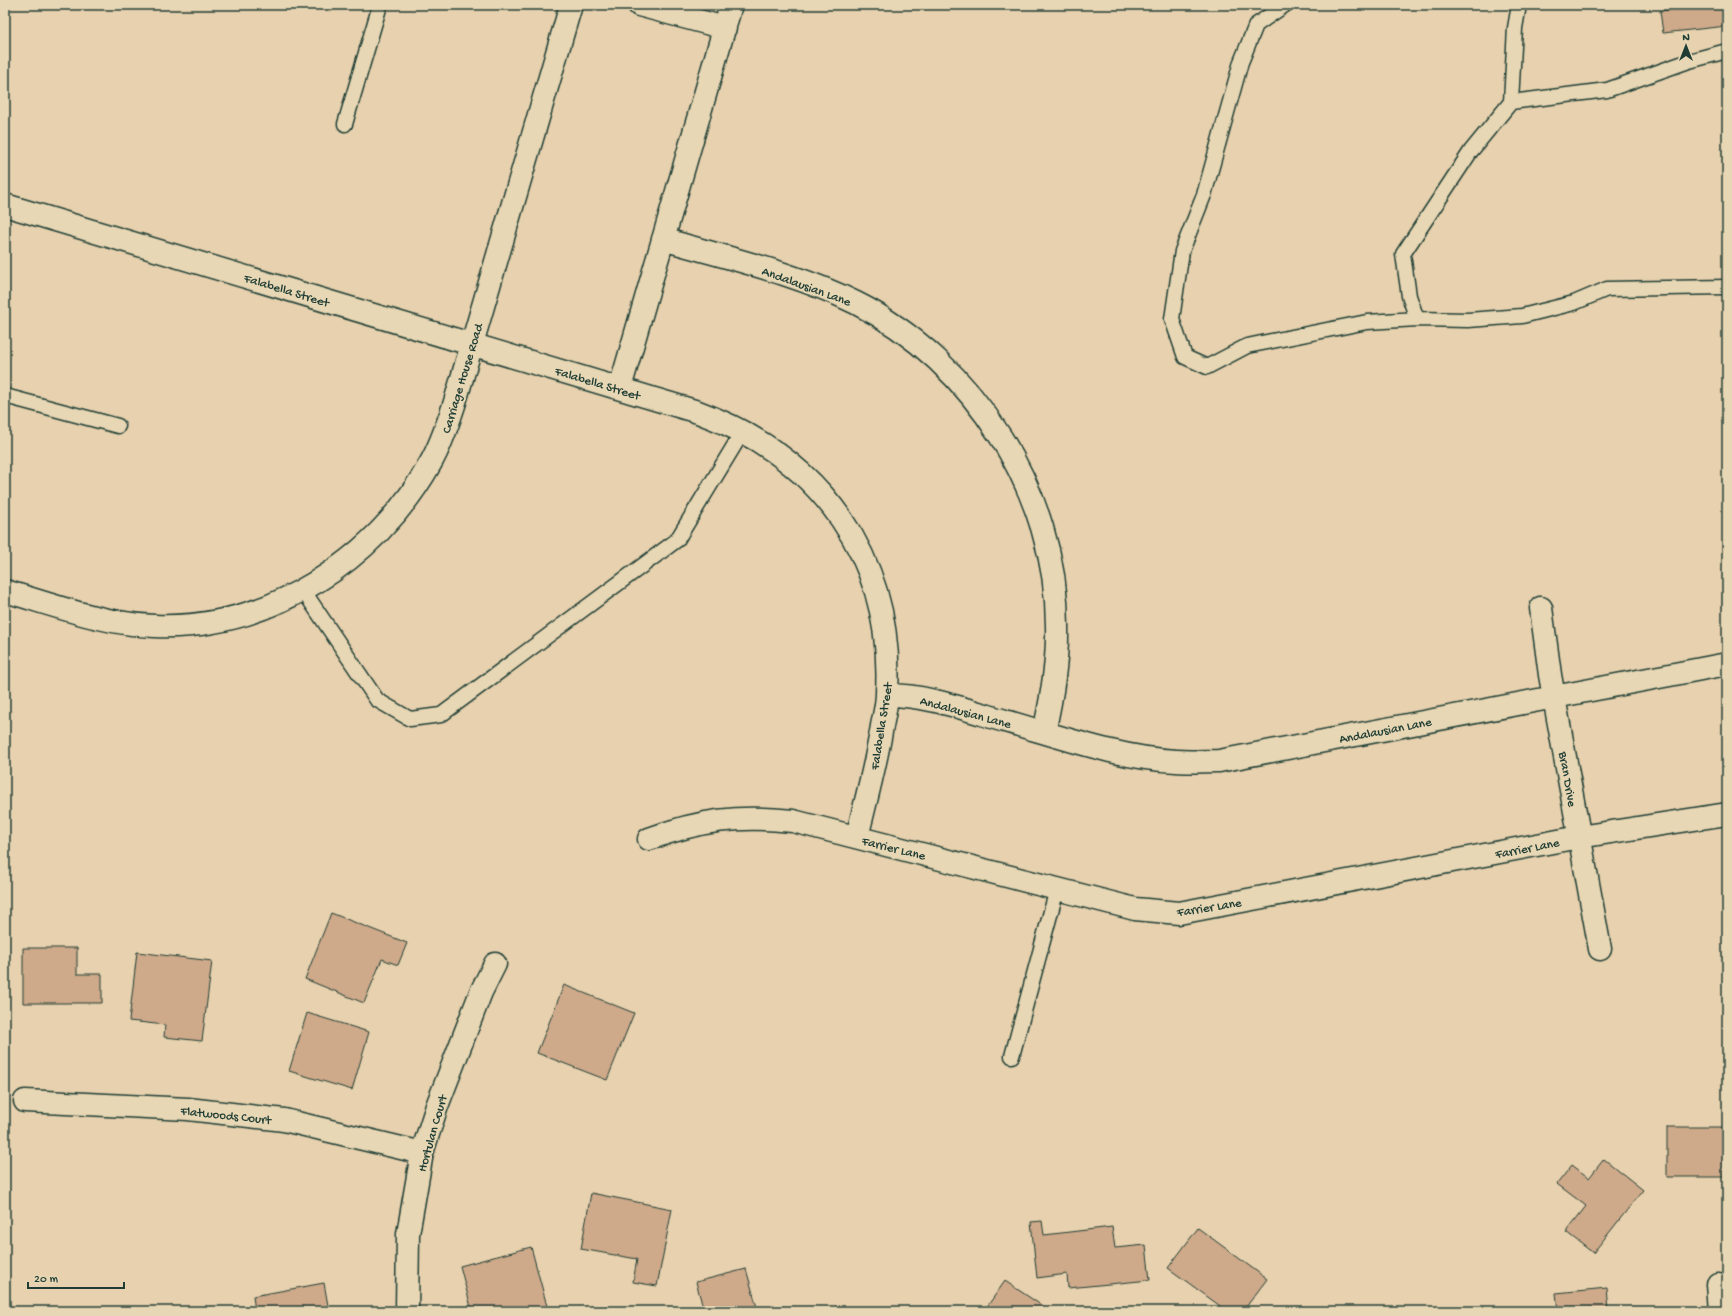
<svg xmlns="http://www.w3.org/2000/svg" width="1732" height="1316" font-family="'Gochi Hand',sans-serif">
<rect width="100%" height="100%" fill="#e8d1ae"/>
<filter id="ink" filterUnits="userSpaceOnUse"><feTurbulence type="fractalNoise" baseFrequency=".025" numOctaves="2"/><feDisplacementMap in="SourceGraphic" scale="8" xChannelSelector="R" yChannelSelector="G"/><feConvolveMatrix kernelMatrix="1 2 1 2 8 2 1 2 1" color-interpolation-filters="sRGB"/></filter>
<g filter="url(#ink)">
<path fill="#cea98a" stroke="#1f3d34" d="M1687 5H1727V26L1663 33 1660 11 1687 8Z
M331 913 407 943 398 965 382 959 364 1003 305 979Z
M23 948H77V974H102V1003H23Z
M137 952 212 961 202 1041 164 1037 165 1025 129 1021Z
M564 985 634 1013 607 1080 537 1053Z
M307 1013 369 1032 352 1090 289 1071Z
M1667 1127H1727V1177H1667Z
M1604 1159 1643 1190 1593 1253 1566 1232 1586 1206 1557 1184 1572 1165 1589 1178Z
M591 1193 672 1209 657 1286 633 1282 637 1259 581 1249Z
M1042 1221 1044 1235 1112 1227 1115 1248 1146 1245 1150 1280 1068 1288 1067 1274 1037 1278 1031 1222Z
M1198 1228 1267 1279 1243 1311H1227L1168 1268Z
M531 1247 547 1306 528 1311H472L460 1266Z
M746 1269 758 1311H704L696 1282Z
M1005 1281 1050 1311H984Z
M324 1283 329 1311H255L253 1296Z
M1607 1288 1609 1311H1558L1556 1293Z"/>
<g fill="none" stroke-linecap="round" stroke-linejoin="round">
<g stroke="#1f3d34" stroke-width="17">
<path id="service" d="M1285 5 1256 25 1241 62 1204 195 1182 251 1172 319 1185 357 1207 367 1247 346 1367 322 1417 319
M1519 5 1515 28 1511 102 1471 151 1403 254 1409 296 1417 319 1468 320 1522 316 1574 303 1607 289 1727 287
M1511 102 1607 90 1689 61 1727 51
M345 124 380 5
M5 396 118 426
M303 590 377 700 410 719 441 715 677 540 743 431
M1012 1056 1057 889"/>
</g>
<g stroke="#1f3d34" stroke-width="25">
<path id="minor" d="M639 5 725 28
M5 205 698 412C822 458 894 559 887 693 887 704 884 715 882 726 876 764 866 800 857 837
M663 239C727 258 796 273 856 303 974 362 1057 494 1057 626 1058 663 1052 697 1044 732
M620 388 731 5
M5 591C54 605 103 624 155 626 269 630 375 561 430 464 441 445 448 423 455 402L571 5
M1541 608 1550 675 1600 949
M887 695C928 695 967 710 1005 721 1058 736 1122 759 1176 761 1190 762 1205 761 1219 761L1727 664
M649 839C701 820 738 815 793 821L1135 909 1179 913 1579 837 1727 814
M25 1101 188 1109 284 1120 422 1153
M1718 1284 1720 1311
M407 1311 408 1234 422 1153 437 1106 481 992 495 964"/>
</g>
<use href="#service" stroke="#e8d7b4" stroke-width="14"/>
<use href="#minor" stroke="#e8d7b4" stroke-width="22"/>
</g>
</g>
<g text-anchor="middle" stroke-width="3.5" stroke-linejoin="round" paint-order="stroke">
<g font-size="13" fill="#1f3d34" stroke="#e8d7b4">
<text transform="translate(807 285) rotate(20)" y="5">Andalausian Lane</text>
<text transform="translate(287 289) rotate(17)" y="5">Falabella Street</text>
<text transform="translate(461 378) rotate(-73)" y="5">Carriage House Road</text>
<text transform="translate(598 382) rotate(17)" y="5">Falabella Street</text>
<text transform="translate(966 711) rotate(15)" y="5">Andalausian Lane</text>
<text transform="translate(880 726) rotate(-81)" y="5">Falabella Street</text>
<text transform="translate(1385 729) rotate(-11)" y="5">Andalausian Lane</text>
<text transform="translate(1569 779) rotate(80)" y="5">Bran Drive</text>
<text transform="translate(894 847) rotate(14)" y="5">Farrier Lane</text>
<text transform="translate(1527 847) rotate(-11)" y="5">Farrier Lane</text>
<text transform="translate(1209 906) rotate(-9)" y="5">Farrier Lane</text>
<text transform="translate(226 1114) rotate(6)" y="5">Flatwoods Court</text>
<text transform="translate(431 1133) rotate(-74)" y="5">Hortulan Court</text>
</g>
</g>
<rect width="1732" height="1316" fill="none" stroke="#e8d7b4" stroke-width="20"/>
<rect x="10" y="10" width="1712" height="1296" fill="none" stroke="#1f3d34" stroke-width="1.5" filter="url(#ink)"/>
<g transform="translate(1686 46)" stroke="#e8d7b4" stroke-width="3" paint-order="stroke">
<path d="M0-3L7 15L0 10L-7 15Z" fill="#1f3d34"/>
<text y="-6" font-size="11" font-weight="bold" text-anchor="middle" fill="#1f3d34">N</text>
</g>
<path d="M28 1282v6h96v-6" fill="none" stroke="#1f3d34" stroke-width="2"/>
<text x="34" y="1282" font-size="12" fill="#1f3d34" stroke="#e8d7b4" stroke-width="3" paint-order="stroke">20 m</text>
</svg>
